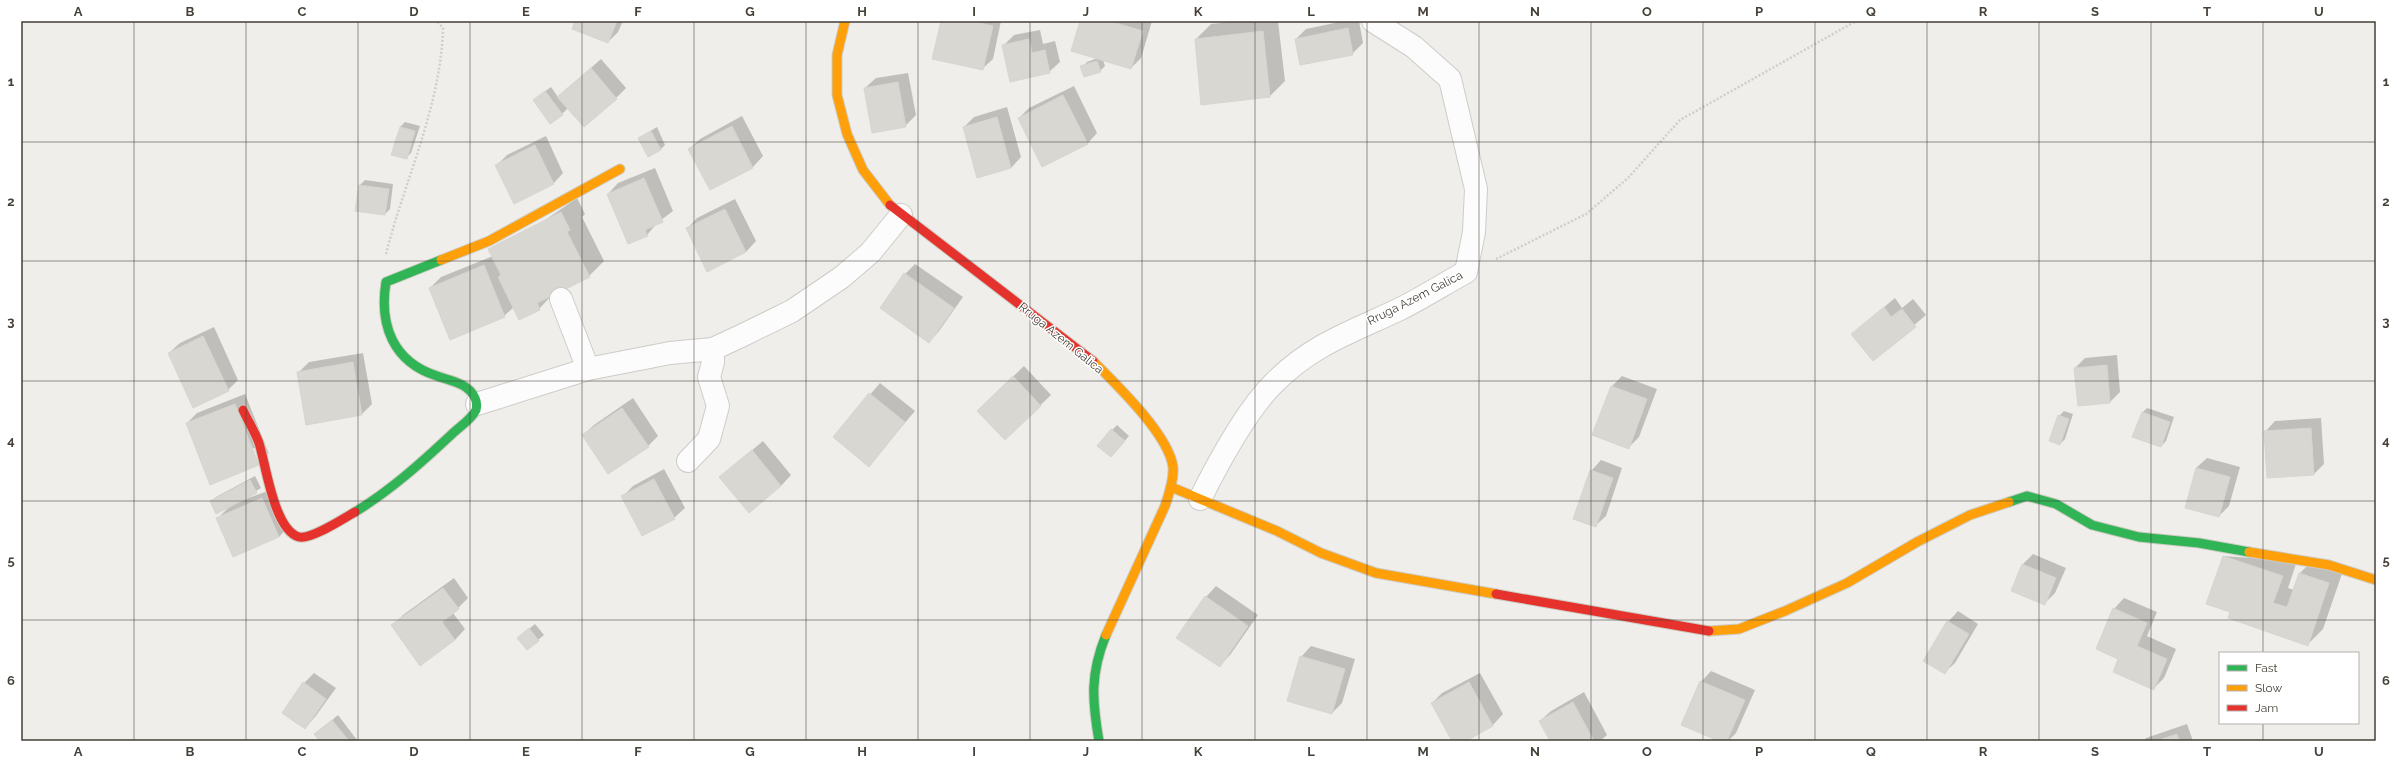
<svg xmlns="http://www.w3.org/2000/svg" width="2397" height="762" font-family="Raleway,sans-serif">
<rect width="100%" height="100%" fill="#efeeea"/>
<path fill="#0003" d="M576 21H623L618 32 608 42Z
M942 21H1001L993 59 982 69Z
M1081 21H1152L1141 58 1131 68 1103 60 1105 66 1100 71 1082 67 1087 62 1098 58Z
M1240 21H1278L1285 81 1270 96 1196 39 1211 24Z
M1344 21H1359L1363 43 1352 54 1296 39 1306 29Z
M1040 30 1043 44 1055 41 1060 62 1049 72 1003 46 1014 35Z
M601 59 626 88 616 98 568 108 562 114 540 95 551 87 558 97Z
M908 73 916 115 905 126 865 88 876 78Z
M1074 86 1097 133 1087 144 1019 118 1029 108Z
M1007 107 1021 157 1011 168 964 127 974 117Z
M742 116 763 156 753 167 710 189 689 149 700 139Z
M405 122 420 126 411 153 406 158 400 127Z
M657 127 665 145 660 150 639 138Z
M546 136 563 173 553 184 497 165 507 155Z
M655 168 673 211 657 223 647 235 608 194 618 183Z
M365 180 393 184 390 209 385 214 360 185Z
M577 198 585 214 582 217 604 261 589 276 554 293 539 309 514 307 504 316 430 288 441 277 493 256Z
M735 199 756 241 746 252 687 229 697 218Z
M915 264 963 297 939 331 929 342 905 274Z
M1895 298 1902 308 1913 299 1926 315 1873 360 1852 334Z
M214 327 238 380 228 390 169 353 180 343Z
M363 353 372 404 362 414 298 373 309 362Z
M2117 355 2120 392 2110 402 2075 368 2085 358Z
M1024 366 1051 395 1005 439 988 401Z
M1622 376 1657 389 1639 437 1629 447 1612 386Z
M880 383 915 411 869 465 834 437Z
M245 394 269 454 187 423 197 413Z
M633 398 658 436 648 446 583 435 594 425Z
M2147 408 2174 417 2166 441 2161 446 2142 413Z
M2064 411 2073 414 2065 439 2060 444 2059 416Z
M2321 418 2324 464 2314 474 2268 477 2265 432 2275 421Z
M1117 425 1129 436 1116 451 1112 430Z
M763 441 791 475 781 486 720 477Z
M2207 458 2240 467 2229 506 2219 516 2196 468Z
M1601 460 1622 468 1606 516 1595 526 1591 471Z
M664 469 685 508 674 518 623 496 633 486Z
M255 476 261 488 240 501 273 489 289 526 279 537 217 519 228 508 211 502 216 497Z
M2033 554 2066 568 2055 593 2044 604 2023 564Z
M2223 556 2297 561 2288 588 2294 590 2300 573 2315 558 2344 568 2323 629 2308 644 2231 612Z
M454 578 468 598 453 613 465 629 455 640 393 626 403 615Z
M1216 586 1258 615 1230 655 1220 665 1206 597Z
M2124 598 2157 612 2147 636 2176 649 2164 678 2153 689 2120 658 2114 609Z
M1958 611 1978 624 1955 663 1944 673 1948 622Z
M535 624 544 635 527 649 518 638Z
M1311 646 1355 659 1342 703 1332 713 1301 657Z
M1711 671 1755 690 1736 733 1728 741H1721L1701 682Z
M314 673 336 688 315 717 305 728 304 683Z
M1480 673 1503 714 1493 725 1464 741H1453L1432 703 1442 693Z
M1584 692 1607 735 1600 741H1551L1540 721 1551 711Z
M338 715 357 740 356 741H321L316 734Z
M2187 724 2193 741H2143L2146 738Z"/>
<path fill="#d9d7d2" stroke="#d7d5d0" d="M575 21H617L608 43 572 29Z
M941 21H972L993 26 983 70 932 59Z
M1080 21H1109L1143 31 1131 69 1071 51Z
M1348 28 1353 55 1300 65 1295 39Z
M1263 31 1270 97 1201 105 1195 39Z
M1029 39 1032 53 1045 50 1050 73 1010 82 1002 45Z
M1097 61 1101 72 1084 77 1080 66Z
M591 68 617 99 584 127 557 97Z
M898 82 906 127 872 133 864 88Z
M545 91 563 115 550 124 533 100Z
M1063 95 1088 144 1042 167 1018 118Z
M997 117 1011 168 977 178 963 127Z
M732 126 753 168 710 190 688 149Z
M400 127 415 131 407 159 391 155Z
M651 131 661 150 648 157 638 138Z
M535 145 554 184 514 204 495 165Z
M644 178 663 222 645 230 648 236 628 244 607 194Z
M359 185 389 189 385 215 355 211Z
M725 209 746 252 707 272 686 228Z
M561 212 570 230 567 232 590 277 537 303 540 310 519 320 498 277 501 275 488 249Z
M484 265 505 317 450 340 429 288Z
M904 273 954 308 929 343 880 308Z
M1884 307 1891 317 1902 309 1916 327 1873 361 1851 334Z
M203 336 229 391 193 408 168 353Z
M353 362 362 415 306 425 297 372Z
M2107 365 2110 403 2078 406 2074 368Z
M1013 376 1041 406 1005 440 977 411Z
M1611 386 1647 399 1629 449 1592 435Z
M869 393 905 422 869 467 833 437Z
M235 404 259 465 210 485 186 423Z
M622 408 649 447 608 474 582 435Z
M2142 412 2170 422 2161 447 2132 437Z
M2058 415 2069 419 2060 445 2049 441Z
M2311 428 2314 475 2267 478 2264 431Z
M1111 429 1125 441 1111 457 1097 446Z
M752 450 781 486 749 513 719 477Z
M2196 468 2230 477 2219 517 2185 508Z
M1590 470 1613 478 1596 527 1573 519Z
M654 479 675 519 642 536 621 496Z
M250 480 257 493 216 514 210 501Z
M262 498 279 537 233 557 216 518Z
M2223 556 2283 576 2273 603 2287 607 2299 573 2329 583 2308 646 2228 618 2230 612 2206 604Z
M2022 564 2056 578 2045 605 2011 591Z
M443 588 459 609 442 622 455 640 420 666 391 625Z
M1205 596 1248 626 1220 667 1176 638Z
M2113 608 2147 623 2137 646 2167 659 2154 690 2113 672 2118 659 2096 649Z
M1947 621 1969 634 1945 674 1923 661Z
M529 628 539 641 527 650 517 638Z
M1300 656 1345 669 1332 714 1287 701Z
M1700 681 1745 700 1727 741H1719L1681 725Z
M303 682 326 699 305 729 282 713Z
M1469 682 1493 726 1466 741H1452L1431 703Z
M1573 702 1594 741H1550L1539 721Z
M332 720 349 741H320L314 734Z
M2177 734 2179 741H2156Z"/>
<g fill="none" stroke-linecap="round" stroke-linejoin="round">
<g stroke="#cdccc8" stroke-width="24">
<path id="street" d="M561 299 588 369 670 353 713 349 741 336 792 311 842 277 870 253 901 215
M477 404 588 369
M688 461 709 439 718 406 709 377 713 362V349
M1200 499C1218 463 1245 412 1273 384 1312 344 1352 332 1400 309 1422 298 1444 284 1466 272L1474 232 1476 189 1450 79 1414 47 1373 21"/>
</g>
<g stroke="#cdcbc1" stroke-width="11">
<path id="fast" d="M2009 502 2027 496 2056 504 2092 525 2139 537 2199 543 2249 552
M355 512C391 490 421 463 452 434 460 426 471 420 476 410 477 406 477 402 475 398 468 383 451 381 437 376 393 362 379 325 386 282L441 260
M1099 741C1092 700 1090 674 1106 635"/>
</g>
<g stroke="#cdcbc1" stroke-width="11">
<path id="slow" d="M845 21 837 55V95L847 134 863 170 890 205
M441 260 489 241 620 169
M1093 361C1116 384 1169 435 1173 467 1174 480 1169 494 1165 506L1106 635
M1171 487 1277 531 1321 553 1376 573 1496 594
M2249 552 2329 565 2376 580
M1709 631 1739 629 1785 611 1847 583 1917 542 1970 515 2009 502"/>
</g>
<g stroke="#cdcbc1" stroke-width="11">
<path id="jam" d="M890 205 1093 361
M243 410C248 421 255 432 259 443 266 465 274 530 299 537 311 540 344 518 355 512
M1496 594 1709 631"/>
</g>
<path stroke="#d0cecb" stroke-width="2.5" stroke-dasharray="2 2" stroke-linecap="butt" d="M386 254C405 179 441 106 443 28L437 21
M1496 259 1586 214 1628 178 1680 120 1856 21"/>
<use href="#street" stroke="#fdfcfc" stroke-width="22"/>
<use href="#fast" stroke="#30b455" stroke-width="9"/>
<use href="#slow" stroke="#ff9f0a" stroke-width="9"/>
<use href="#jam" stroke="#e5322d" stroke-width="9"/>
</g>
<path fill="none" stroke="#443f37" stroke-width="1" stroke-opacity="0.55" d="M134 21V741M246 21V741M358 21V741M470 21V741M582 21V741M694 21V741M806 21V741M918 21V741M1030 21V741M1142 21V741M1255 21V741M1367 21V741M1479 21V741M1591 21V741M1703 21V741M1815 21V741M1927 21V741M2039 21V741M2151 21V741M2263 21V653M21 142H2376M21 261H2376M21 381H2376M21 501H2376M21 620H2376M2263 723V741"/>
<g text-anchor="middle" stroke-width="3" stroke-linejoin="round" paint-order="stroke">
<g font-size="12" fill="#443f37" stroke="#fff">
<text transform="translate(1415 298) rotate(-27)" y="4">Rruga Azem Galica</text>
<text transform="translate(1061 338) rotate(39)" y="4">Rruga Azem Galica</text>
</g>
</g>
<rect width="2397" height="762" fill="none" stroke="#ffffff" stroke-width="44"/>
<rect x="2219" y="652" width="140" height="72" fill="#ffffff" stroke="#b4b2af"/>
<rect x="2227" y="665" width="20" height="6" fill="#30b455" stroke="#b4b2af"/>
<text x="2255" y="672" font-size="12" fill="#443f37">Fast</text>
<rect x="2227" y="685" width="20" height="6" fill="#ff9f0a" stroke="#b4b2af"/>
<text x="2255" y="692" font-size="12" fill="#443f37">Slow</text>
<rect x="2227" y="705" width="20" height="6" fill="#e5322d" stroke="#b4b2af"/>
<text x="2255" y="712" font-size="12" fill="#443f37">Jam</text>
<rect x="22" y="22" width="2353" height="718" fill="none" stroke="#443f37" stroke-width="1.5"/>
<g font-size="13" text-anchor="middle" font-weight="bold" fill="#443f37">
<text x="78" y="16">A</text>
<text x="190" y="16">B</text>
<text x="302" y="16">C</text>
<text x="414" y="16">D</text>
<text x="526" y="16">E</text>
<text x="638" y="16">F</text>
<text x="750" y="16">G</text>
<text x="862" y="16">H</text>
<text x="974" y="16">I</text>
<text x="1086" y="16">J</text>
<text x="1198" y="16">K</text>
<text x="1311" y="16">L</text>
<text x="1423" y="16">M</text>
<text x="1535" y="16">N</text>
<text x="1647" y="16">O</text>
<text x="1759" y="16">P</text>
<text x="1871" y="16">Q</text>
<text x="1983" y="16">R</text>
<text x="2095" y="16">S</text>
<text x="2207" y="16">T</text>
<text x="2319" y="16">U</text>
<text x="11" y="86">1</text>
<text x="2386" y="86">1</text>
<text x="11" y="206">2</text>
<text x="2386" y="206">2</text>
<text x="11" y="326">3</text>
<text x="2386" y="326">3</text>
<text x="11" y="445">4</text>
<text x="2386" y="445">4</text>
<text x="11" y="565">5</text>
<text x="2386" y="565">5</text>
<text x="11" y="685">6</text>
<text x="2386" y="685">6</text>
<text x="78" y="756">A</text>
<text x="190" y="756">B</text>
<text x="302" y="756">C</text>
<text x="414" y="756">D</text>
<text x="526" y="756">E</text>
<text x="638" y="756">F</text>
<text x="750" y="756">G</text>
<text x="862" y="756">H</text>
<text x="974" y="756">I</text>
<text x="1086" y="756">J</text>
<text x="1198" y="756">K</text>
<text x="1311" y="756">L</text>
<text x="1423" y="756">M</text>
<text x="1535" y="756">N</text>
<text x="1647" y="756">O</text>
<text x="1759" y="756">P</text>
<text x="1871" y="756">Q</text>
<text x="1983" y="756">R</text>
<text x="2095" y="756">S</text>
<text x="2207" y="756">T</text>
<text x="2319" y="756">U</text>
</g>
</svg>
